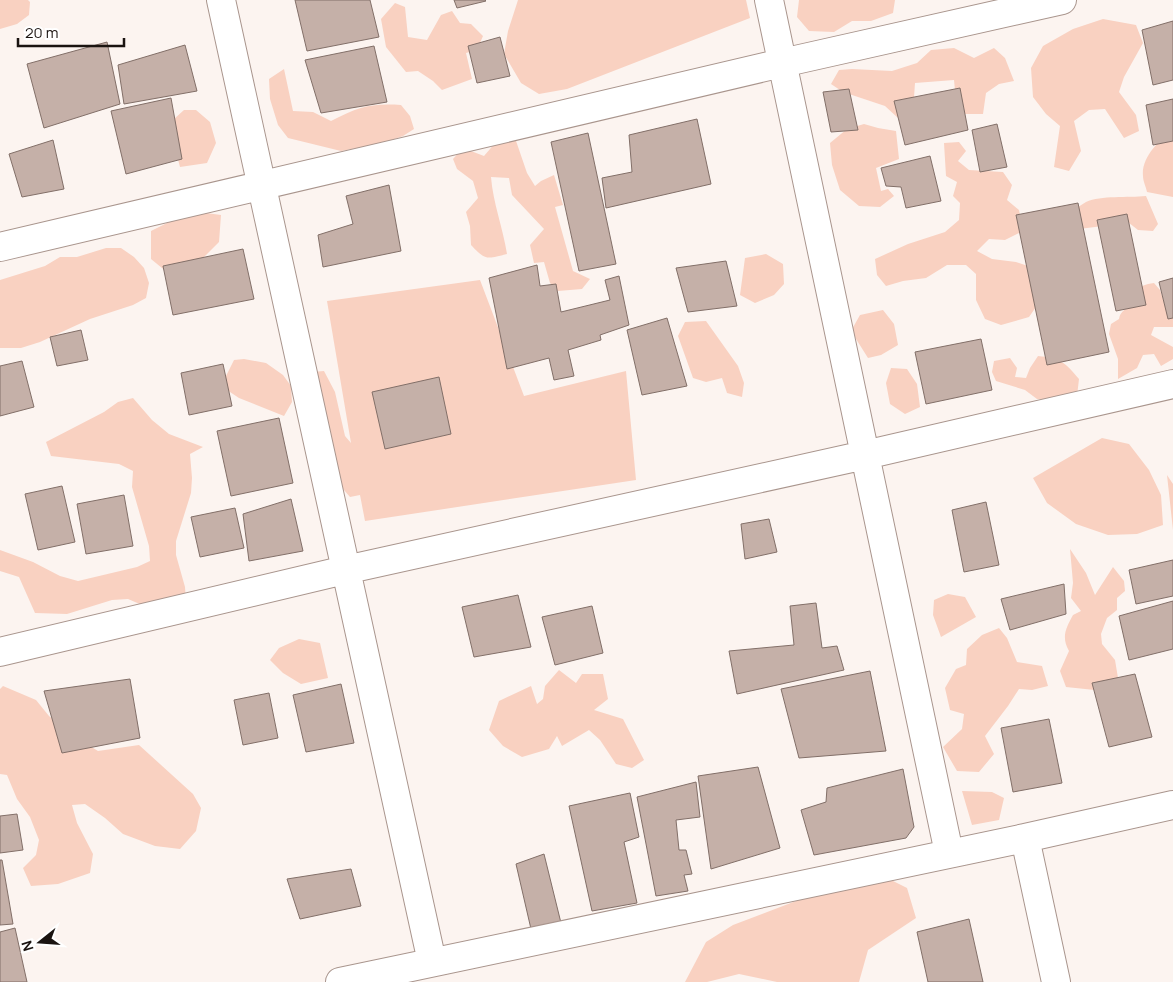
<svg xmlns="http://www.w3.org/2000/svg" width="1173" height="982" font-family="Manrope,sans-serif">
<rect width="100%" height="100%" fill="#fcf4f0"/>
<path fill="#f9d1c1" d="M0 0H28L30 2 29 15 17 24 0 29Z
M518 0H746L750 18 567 89 539 94 521 83 504 54 508 31Z
M799 0H895L893 13 871 21H852L834 32 809 31 797 17Z
M395 3 405 7 408 37 427 40 441 15 452 11 460 23 471 24 483 36 477 50 466 53 472 79 442 90 433 81 418 71 406 72 386 47 381 19Z
M1103 19 1136 25 1143 43 1124 77 1119 92 1136 115 1139 131 1124 138 1105 109 1089 110 1074 121 1081 151 1069 171 1054 167 1060 126 1046 114 1033 97 1031 68 1043 46 1073 29Z
M954 48 974 58 994 48 1005 58 1014 81 999 84 986 93 983 114H965L956 101 954 80 915 83 913 112 898 118 885 106 843 92 831 84 839 70 852 69 892 71 917 63 931 50Z
M284 69 293 111 313 112 331 121C358 107 371 103 401 105L410 116 414 129 403 136 380 144 341 151 288 138 278 125 270 99 269 79Z
M184 110H196L210 122 216 143 207 163 180 167 175 148 174 119Z
M864 124 878 128 896 131 899 159 876 168 881 191 888 189 894 196 880 207 859 206 840 190 832 165 830 143 847 129Z
M1173 130V197L1147 192C1146 187 1143 181 1143 176 1141 158 1159 140 1173 130Z
M514 135 527 173 535 186 541 181 554 175 563 205 555 207 573 271 590 279 582 289 558 291 550 283 544 262 534 263 530 245 544 229 512 195 509 178 491 177C493 203 503 228 507 254 487 259 486 261 471 245L470 226 466 212 478 198 473 181 457 169 453 159 463 148 484 156 496 142Z
M959 142 966 151 958 161 969 170 1003 172 1012 185 1007 200 1019 210 1023 231 1005 240 989 239 977 251 992 259 1016 262 1037 269 1043 297 1029 317 1001 325 985 319 976 300V274L966 265H947L926 278 903 281 886 286 877 275 875 259 908 244 945 232 959 220 960 203 953 196 957 182 946 176 944 143Z
M1146 196 1158 224 1153 231 1138 230 1124 219 1103 226 1079 229 1072 210C1077 208 1081 205 1086 202 1101 195 1128 198 1146 196Z
M191 211 221 215 219 242 179 282 151 259V231Z
M106 248H121L134 257 144 268 149 283 146 298 133 305 90 319 40 342 21 348H0V280L45 266 60 257H77Z
M766 254 783 264 784 284 774 295 755 303 740 295 745 258Z
M480 280 524 396 626 371 636 480 365 521 360 495 350 497 337 482 312 372 324 371 335 392 345 436 351 443 327 301Z
M1154 283 1160 290 1169 317 1173 318V327H1154L1151 335 1173 347V359L1161 366 1154 354 1143 355 1137 368 1118 379V359L1109 334 1111 324 1119 319C1120 312 1124 311 1128 306 1137 293 1136 285 1154 283Z
M883 310 894 324 898 345 881 355 868 358 851 331 860 315Z
M706 321 738 366 744 383 742 397 727 393 722 378 706 382 693 378 678 336 685 322Z
M1038 356C1060 358 1065 362 1079 379L1077 396 1052 400 1037 399 1025 390 996 381 992 372 994 361 1010 358 1017 368 1015 377 1026 378 1030 368Z
M244 359 266 363 283 375 291 386 292 402 284 416 239 398 221 386 234 360Z
M891 368 907 369 917 384 920 407 905 414 890 404 886 383Z
M133 398 152 420 169 434 203 447 190 454 192 478 191 493 176 541V555L185 587 186 602 142 605 128 599 112 600 67 614 35 613 19 577 0 571V550L33 562 60 576 78 581 137 567 150 561 149 546 132 487 133 471 119 464 51 456 46 442 104 412 118 402Z
M1102 438 1129 444 1149 470 1161 495 1163 525 1137 534 1108 535 1076 524 1047 503 1033 478Z
M1167 475 1173 484V530Z
M1070 549 1086 573 1095 595 1113 567 1124 581 1125 591 1117 598V610L1107 618 1101 634 1102 644 1115 660 1118 678 1104 691 1066 687 1060 671 1069 651C1061 637 1066 628 1073 615L1081 611 1071 598 1073 583Z
M948 594 965 597 976 617 941 637 933 615 934 600Z
M999 628 1007 638 1017 662 1042 666 1048 686 1032 690 1019 689 1008 706 985 736 994 754 979 772 957 771 943 747 962 729 964 714 950 710 945 688 956 669 966 665 967 649 982 635Z
M299 639 320 643 328 678 301 684 283 673 270 660 279 648Z
M559 670 576 683 582 674H603L608 699 594 710 623 719 644 760 632 768 616 764 600 740 589 730 562 746 557 736 549 749 522 757 503 746 489 730 499 701 531 686 537 704 543 699 545 686Z
M3 686 36 700 49 716 70 734 98 751 139 745 193 794 201 808 196 831 180 849 155 846 123 834 105 818 85 804 72 805 77 823 93 854 90 873 58 884 31 886 23 868 36 855 39 840 30 817 17 799 7 775 0 774V689Z
M962 791 992 792 1004 798 999 820 972 825Z
M881 875 907 888 916 918 868 950 859 982H777L739 974 707 982H685L706 942 733 925 851 880Z"/>
<path fill="#c5b0a8" stroke="#826f68" d="M295 0H370L379 37 307 51Z
M454 0H485L486 1 457 8Z
M1173 21V80L1153 85 1142 30Z
M500 37 510 76 477 83 468 46Z
M107 42 120 104 44 128 27 64Z
M185 45 197 91 124 104 118 65Z
M374 46 387 102 321 113 305 60Z
M960 88 968 130 905 145 894 101Z
M849 89 858 130 831 132 823 92Z
M171 98 182 159 126 174 111 111Z
M1173 99V141L1153 145 1146 105Z
M697 119 711 184 606 208 602 178 632 172 629 135Z
M997 124 1007 167 980 172 972 130Z
M588 133 616 264 579 271 551 142Z
M53 140 64 189 22 197 9 154Z
M930 156 941 201 906 208 901 187 886 186 881 168Z
M389 185 401 251 323 267 318 235 353 224 346 196Z
M1078 203 1109 352 1047 365 1016 215Z
M1127 214 1146 305 1116 311 1097 220Z
M243 249 254 299 173 315 163 266Z
M726 261 737 306 688 312 676 268Z
M537 265 540 286 556 284 561 312 610 300 605 280 619 276 629 325 600 335 601 340 568 350 574 376 554 380 549 358 507 369 489 278Z
M1173 278V318L1168 319 1159 282Z
M667 318 687 386 642 395 627 330Z
M81 330 88 360 57 366 50 337Z
M981 339 992 390 926 404 915 352Z
M22 361 34 407 0 416V366Z
M223 364 232 406 189 415 181 373Z
M439 377 451 434 385 449 372 392Z
M279 418 293 483 231 496 217 431Z
M62 486 75 542 38 550 25 494Z
M124 495 133 546 86 554 77 504Z
M291 499 303 551 249 561 243 514Z
M986 502 999 565 964 572 952 510Z
M235 508 244 548 200 557 191 517Z
M769 519 777 552 745 559 741 524Z
M1173 560V596L1136 604 1129 570Z
M1064 584 1066 614 1010 630 1001 599Z
M518 595 531 647 474 657 462 607Z
M1173 601V649L1129 660 1119 616Z
M816 603 822 648 837 646 844 670 737 694 729 651 794 645 790 606Z
M592 606 603 653 555 665 542 617Z
M870 671 886 751 799 758 781 689Z
M1135 674 1152 737 1109 747 1092 683Z
M130 679 140 738 62 753 44 691Z
M341 684 354 743 306 752 293 695Z
M269 693 278 738 243 745 234 700Z
M1049 719 1062 783 1013 792 1001 728Z
M758 767 780 848 711 869 698 776Z
M903 769 914 827 906 838 814 855 801 810 826 802 827 788Z
M696 782 700 817 676 820 679 850H686L692 874 684 875 688 891 656 896 637 797Z
M630 793 639 837 624 842 637 903 592 911 569 806Z
M17 814 23 850 0 853V816Z
M544 854 561 923 531 929 516 864Z
M0 860H2L13 924 0 925Z
M351 869 361 906 300 919 287 879Z
M969 919 983 982H928L917 932Z
M15 928 27 982H0V932Z"/>
<g fill="none" stroke-linecap="round" stroke-linejoin="round">
<g stroke="#a9958d" stroke-width="30">
<path id="minor" d="M221 0 432 962
M769 0 949 853
M0 247 782 63 1062 0
M0 652 345 570 865 455 1173 384
M1025 838 1056 982
M340 982 1025 838 1173 805"/>
</g>
<use href="#minor" stroke="#fff" stroke-width="28"/>
</g>
<g transform="translate(40 942) rotate(253)" stroke="#ffffff" stroke-width="4" paint-order="stroke">
<path d="M0-4L9 19L0 12L-9 19Z" fill="#1a1310"/>
<text y="-8" font-size="14" font-weight="bold" text-anchor="middle" fill="#1a1310">N</text>
</g>
<path d="M18 38v8h106v-8" fill="none" stroke="#1a1310" stroke-width="2.5"/>
<text x="25" y="38" font-size="15" fill="#1a1310" stroke="#ffffff" stroke-width="4" paint-order="stroke">20 m</text>
</svg>
